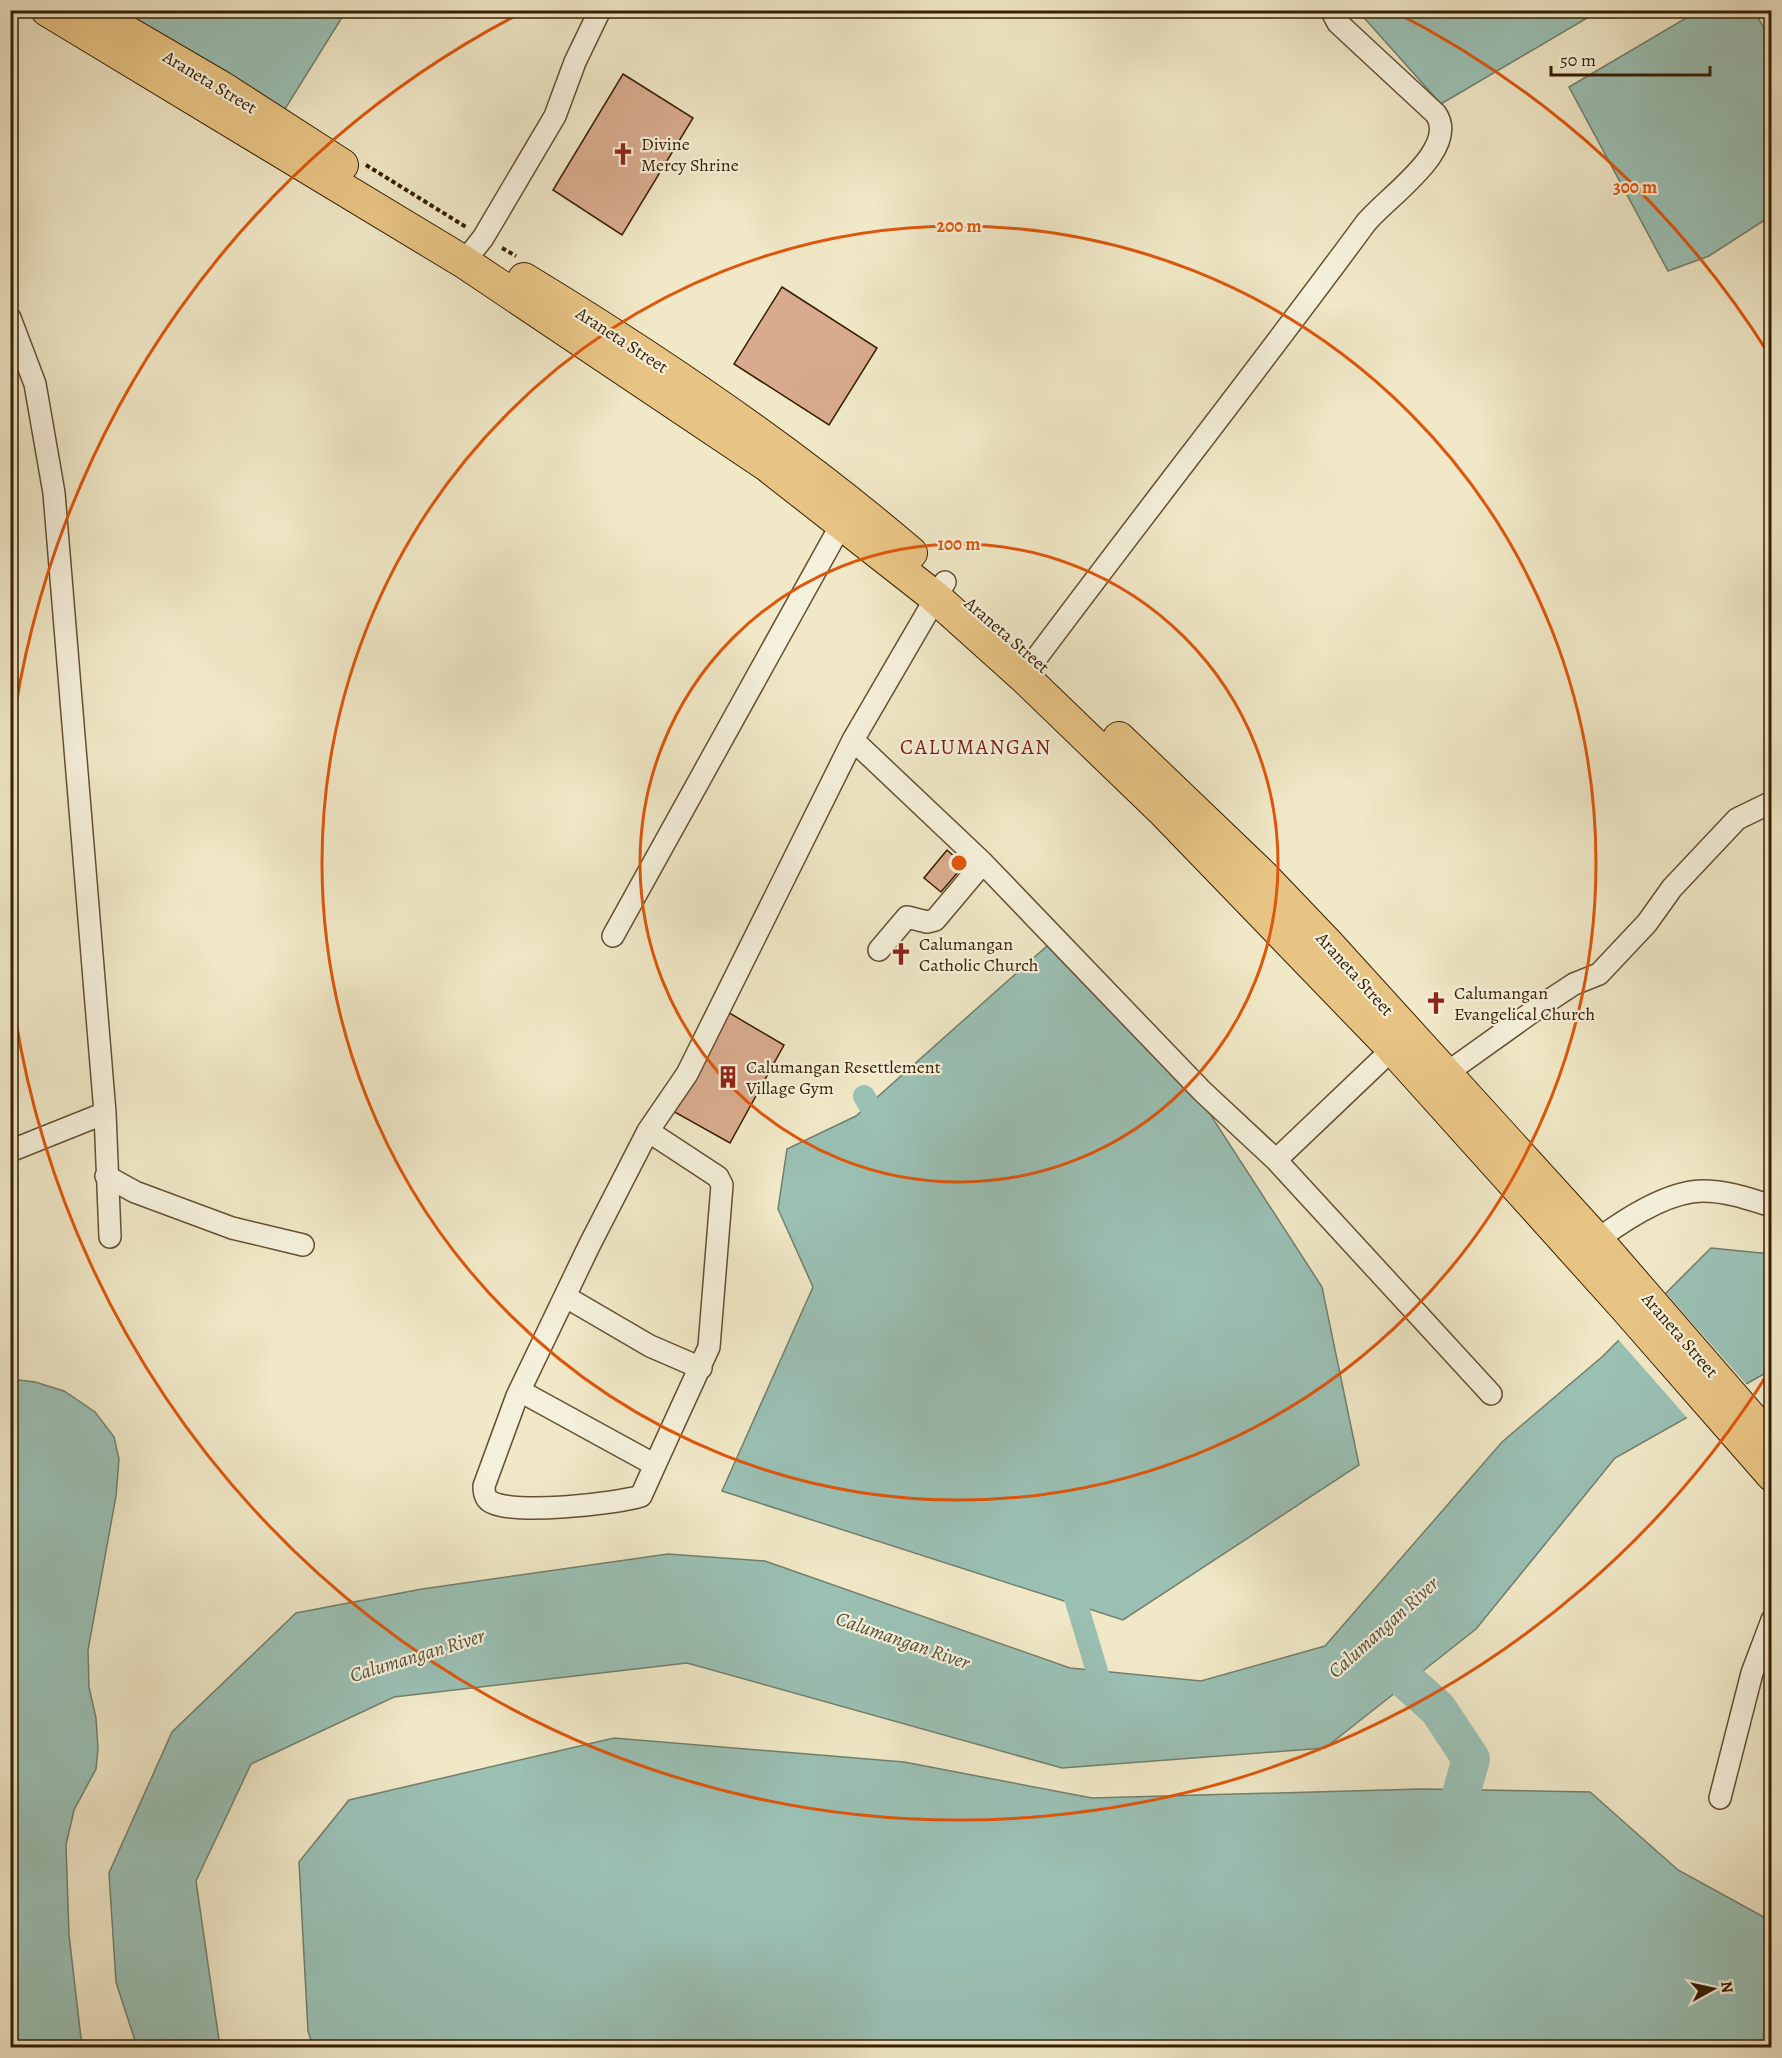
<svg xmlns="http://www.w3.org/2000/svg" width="1782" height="2058" font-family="Alegreya,serif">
<rect width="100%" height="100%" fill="#f0e8c7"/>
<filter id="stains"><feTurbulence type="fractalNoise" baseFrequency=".00333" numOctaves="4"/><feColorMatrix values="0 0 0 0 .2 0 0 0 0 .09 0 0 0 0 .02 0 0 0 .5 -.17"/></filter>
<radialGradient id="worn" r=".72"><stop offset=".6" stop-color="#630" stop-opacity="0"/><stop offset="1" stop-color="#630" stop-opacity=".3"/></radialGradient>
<path fill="#9ac0b4" stroke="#727f6c" stroke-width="1.5" d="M123 11H346L285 109Z
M1358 11H1599L1441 104Z
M1698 11H1754L1771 40V216L1709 256 1668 271 1569 87Z
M1048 945 1208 1111 1322 1287 1359 1465 1123 1620 722 1491 813 1287 778 1209 787 1149 856 1116Z
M1711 1248 1771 1254V1370L1615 1458 1476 1629 1325 1748 1062 1768 687 1663 394 1697 251 1764 196 1881 220 2047H137L116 1982 109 1873 172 1732 296 1613 422 1589 668 1554 765 1561 1070 1668 1201 1681 1325 1646 1502 1442 1603 1356Z
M11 1379 35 1382 64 1391 95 1412 114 1437 119 1459 116 1496 88 1650 89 1687 96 1718 98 1748 96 1769 74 1810 66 1845 69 1935 82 2047H11Z
M614 1738 904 1762 1092 1798 1421 1789 1590 1792 1678 1870 1771 1921V2047H313L308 2031 299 1862 349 1800Z"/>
<path fill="#f0e8c7" d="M1664 1291 1748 1386 1689 1420 1617 1338Z"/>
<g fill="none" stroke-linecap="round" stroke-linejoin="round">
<path stroke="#9ac0b4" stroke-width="22" d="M864 1096 884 1131
M1069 1578 1105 1698"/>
<path stroke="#9ac0b4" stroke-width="38" d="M1370 1648 1438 1709 1471 1759 1452 1825 1446 1837"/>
</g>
<path fill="#d9ab8e" stroke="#371e00" stroke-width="1.5" d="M623 74 693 118 622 235 553 190Z
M782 287 877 348 829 425 734 364Z
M947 850 964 865 941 892 924 878Z
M726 1011 784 1045 730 1143 671 1110Z"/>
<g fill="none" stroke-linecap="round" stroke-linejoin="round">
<g stroke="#655032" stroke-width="24">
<path id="minor" d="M464 262 483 238 555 116 575 62 600 10
M10 318 35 384 54 493 105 1113 110 1237
M1023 676C1136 524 1253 376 1365 224 1384 199 1460 150 1436 114L1338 23 1331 10
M853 740 983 863 1202 1091 1276 1160 1491 1394
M613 936 847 514
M879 950 907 917 927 922 935 920 983 863
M1437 1080 1542 1005 1574 984 1599 974 1647 923 1672 888 1737 819 1772 802
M648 1131 718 1177 722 1185 709 1347 655 1465
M10 1151 105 1113
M1276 1160 1402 1040
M106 1176 135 1192 232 1228 303 1245
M1597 1240C1624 1220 1668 1191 1703 1191 1727 1191 1749 1199 1772 1206
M566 1297 650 1346 701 1368
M520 1391 655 1465 641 1496C615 1504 514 1515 491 1502 485 1499 484 1492 484 1486L517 1396 589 1246 648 1131 687 1074 853 740 945 582
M1720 1798 1752 1673 1772 1620"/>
</g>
<g stroke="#371e00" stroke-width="34">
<path id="highway" d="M47 10 464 262 768 466 935 597 1023 676 1162 810 1391 1047 1624 1306 1772 1475
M89 10 221 87 342 165
M524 279C659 361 791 450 911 553
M1119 738 1263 876 1327 943 1597 1240 1772 1442"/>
</g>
<path stroke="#371e00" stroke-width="4" stroke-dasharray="4.5 3" stroke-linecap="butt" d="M366 165 466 227
M502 248 516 256"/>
<use href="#minor" stroke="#f5f0db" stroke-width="21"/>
<use href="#highway" stroke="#e8c484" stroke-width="32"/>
</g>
<g fill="none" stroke="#df560b" stroke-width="3">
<circle cx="959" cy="863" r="319"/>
<circle cx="959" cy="863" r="637"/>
<path d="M1770 1370A956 956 0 0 1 11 988M11 738A956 956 0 0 1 525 11M1393 11A956 956 0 0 1 1770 356"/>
</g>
<defs>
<g id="church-bare" transform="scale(1.8)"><path d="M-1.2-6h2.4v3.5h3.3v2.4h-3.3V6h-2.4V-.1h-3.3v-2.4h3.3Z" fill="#8f2418" stroke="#f5f0db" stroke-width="2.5" paint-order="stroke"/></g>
<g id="building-bare" transform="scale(1.8)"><path d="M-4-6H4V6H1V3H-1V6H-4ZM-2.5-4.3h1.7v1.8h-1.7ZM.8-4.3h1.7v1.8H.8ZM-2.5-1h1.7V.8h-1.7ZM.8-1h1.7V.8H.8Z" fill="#8f2418" stroke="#f5f0db" stroke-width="2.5" paint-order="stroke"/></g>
</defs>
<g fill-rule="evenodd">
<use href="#church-bare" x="623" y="154"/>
<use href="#church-bare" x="901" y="954"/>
<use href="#church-bare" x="1436" y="1003"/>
<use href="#building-bare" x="728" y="1077"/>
</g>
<g text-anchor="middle" stroke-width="4.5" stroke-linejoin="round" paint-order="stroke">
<g font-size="18" fill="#371e00" stroke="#f5f0db">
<text transform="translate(210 82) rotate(31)" y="6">Araneta Street</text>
<text transform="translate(622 340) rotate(33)" y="6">Araneta Street</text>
<text transform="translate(1007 635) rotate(41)" y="6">Araneta Street</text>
<text transform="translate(1355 974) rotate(48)" y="6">Araneta Street</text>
<text transform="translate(1680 1335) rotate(49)" y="6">Araneta Street</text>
</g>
<g font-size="18" fill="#371e00" stroke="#f5f0db" text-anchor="start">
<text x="641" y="150">Divine<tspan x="641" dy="21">Mercy Shrine</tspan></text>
<text x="919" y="950">Calumangan<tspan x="919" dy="21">Catholic Church</tspan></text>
<text x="1454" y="999">Calumangan<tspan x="1454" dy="21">Evangelical Church</tspan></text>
<text x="746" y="1073">Calumangan Resettlement<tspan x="746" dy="21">Village Gym</tspan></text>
</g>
<g font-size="20" font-style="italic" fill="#554f36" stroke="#f5f0db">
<text transform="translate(1383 1627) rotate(-42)" y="7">Calumangan River</text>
<text transform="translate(903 1640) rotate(19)" y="7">Calumangan River</text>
<text transform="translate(417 1655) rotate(-17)" y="7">Calumangan River</text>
</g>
<g font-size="21" letter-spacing="1.5" fill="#7a1f14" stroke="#f5f0db">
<text x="976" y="754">CALUMANGAN</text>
</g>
</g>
<circle cx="959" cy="863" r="9" fill="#df560b" stroke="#f5f0db" stroke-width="3"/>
<g font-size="18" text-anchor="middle" font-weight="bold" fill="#df560b" stroke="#f5f0db" stroke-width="4.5" stroke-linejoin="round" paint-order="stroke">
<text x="1635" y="193">300 m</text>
<text x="959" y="232">200 m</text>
<text x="959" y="550">100 m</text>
</g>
<rect width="1782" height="2058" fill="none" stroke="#f0e8c7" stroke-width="36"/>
<rect x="12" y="12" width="1758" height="2034" fill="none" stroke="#371e00" stroke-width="3"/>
<rect x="18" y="18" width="1746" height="2022" fill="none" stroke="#371e00" stroke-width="1.5"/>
<g transform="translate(1713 1989) rotate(82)" stroke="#f5f0db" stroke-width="4.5" paint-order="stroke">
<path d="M0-4.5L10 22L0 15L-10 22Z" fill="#371e00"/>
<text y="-9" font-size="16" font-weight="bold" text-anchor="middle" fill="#371e00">N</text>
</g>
<path d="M1551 66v9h159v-9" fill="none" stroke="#371e00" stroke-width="3"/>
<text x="1560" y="66" font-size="18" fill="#371e00" stroke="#f5f0db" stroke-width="4.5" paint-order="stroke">50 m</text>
<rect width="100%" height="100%" filter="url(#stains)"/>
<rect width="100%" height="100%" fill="url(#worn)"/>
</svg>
